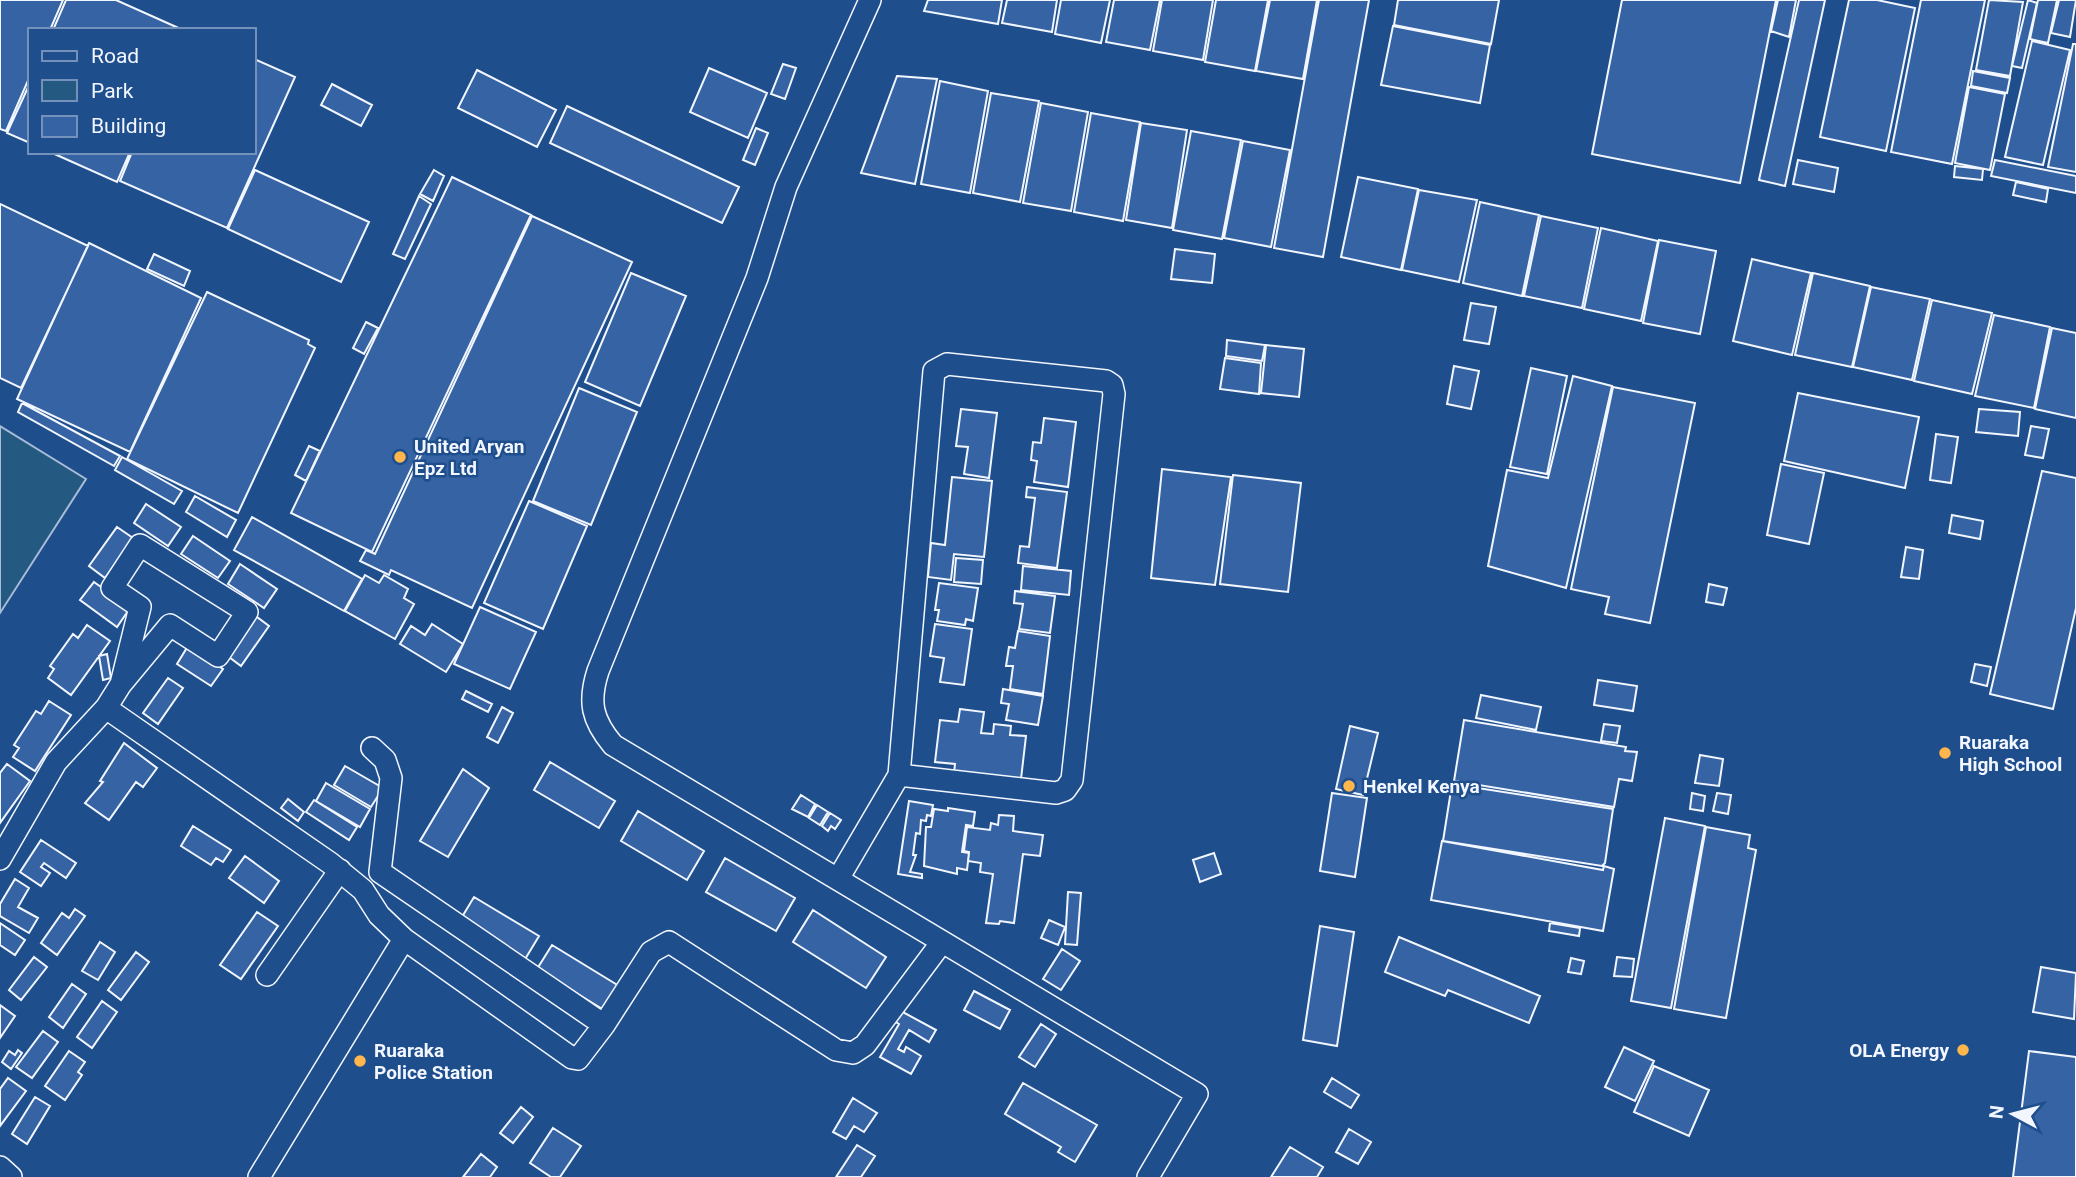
<svg xmlns="http://www.w3.org/2000/svg" width="2076" height="1177" font-family="Roboto,sans-serif">
<rect width="100%" height="100%" fill="#1f4e8c"/>
<path fill="#245a82" stroke="#a8bbd7" stroke-width="2" d="M0 426 86 479 0 613Z"/>
<path fill="#3563a3" stroke="#f2f6ff" stroke-width="2" d="M0 0H63L50 30H30V76L6 131 0 129Z
M66 0H116L183 30H53Z
M928 0H1002L998 24 924 11Z
M1007 0H1057L1052 32 1002 23Z
M1061 0H1110L1101 43 1055 34Z
M1114 0H1160L1150 50 1106 42Z
M1162 0H1213L1203 60 1153 51Z
M1216 0H1268L1255 71 1205 62Z
M1270 0H1317L1303 79 1256 71Z
M1319 0H1369L1323 257 1274 248Z
M1398 0H1499L1491 44 1394 25Z
M1622 0H1776L1740 183 1592 154Z
M1778 0H1796L1789 37 1771 31Z
M1799 0H1825L1785 186 1759 180Z
M1849 0H1877L1915 8 1886 151 1820 137Z
M1921 0H1985L1952 164 1891 152Z
M1989 0 2023 2 2010 76 1976 70Z
M2028 0 2037 3 2022 68 2012 66Z
M2038 0H2057L2048 43 2030 39Z
M2059 0H2076L2070 37 2051 33Z
M1393 26 1490 45 1480 103 1381 85Z
M2032 41 2070 50 2043 165 2005 157Z
M2073 44H2076V172L2048 167Z
M254 59 295 77 227 228 120 181 132 152H254Z
M783 64 796 68 785 99 771 94Z
M709 68 767 93 748 138 690 112Z
M477 70 556 110 537 147 458 108Z
M1973 71 2010 78 2007 93 1971 86Z
M897 76 937 79 915 184 861 173Z
M940 81 988 91 970 193 921 184Z
M30 83V143L7 133Z
M332 84 372 105 361 126 321 105Z
M1969 87 2005 94 1990 170 1955 163Z
M991 93 1039 101 1020 202 973 193Z
M1041 103 1088 112 1071 211 1023 203Z
M567 106 739 187 722 223 550 143Z
M1091 113 1140 122 1123 221 1074 212Z
M1141 123 1187 130 1172 228 1126 220Z
M756 128 768 133 755 165 743 160Z
M1191 131 1241 140 1222 239 1173 230Z
M1243 141 1290 150 1271 247 1224 238Z
M50 152H130L117 182Z
M1798 160 1838 168 1834 192 1793 184Z
M1995 160 2076 176V193L1991 176Z
M1955 166 1983 169 1982 180 1954 177Z
M255 170 369 222 341 282 228 229Z
M434 170 444 176 433 201 420 194Z
M452 177 531 215 372 552 291 513Z
M1358 177 1418 189 1401 270 1341 257Z
M2016 182 2048 189 2046 202 2013 195Z
M1419 190 1477 200 1459 282 1402 270Z
M419 196 431 204 405 259 393 254Z
M1480 202 1539 215 1522 296 1463 283Z
M0 204 88 246 21 388 0 378Z
M532 216 632 262 472 608 391 570 389 575 360 561 366 550 375 554Z
M1541 216 1598 228 1582 308 1524 296Z
M1601 228 1658 241 1641 321 1584 309Z
M1659 240 1716 251 1700 334 1643 323Z
M89 243 201 298 130 452 17 399Z
M1175 249 1215 254 1212 283 1171 279Z
M154 254 190 271 184 286 147 269Z
M1752 259 1811 273 1792 355 1733 341Z
M631 273 686 296 640 406 585 382Z
M1813 273 1870 286 1852 367 1795 355Z
M1871 287 1930 299 1912 380 1853 367Z
M207 292 309 340 308 344 315 348 238 513 127 459Z
M1932 300 1992 313 1972 394 1914 381Z
M1471 303 1496 307 1489 344 1464 340Z
M1994 315 2050 327 2034 408 1975 396Z
M366 322 378 328 364 354 353 348Z
M2052 328 2076 333V418L2035 409Z
M1227 340 1265 345 1262 361 1226 356Z
M1266 345 1304 349 1299 397 1261 393Z
M1225 358 1261 363 1259 394 1220 389Z
M1454 366 1479 371 1471 409 1447 404Z
M1531 368 1567 376 1547 474 1510 467Z
M1573 376 1612 386 1566 588 1488 566 1507 470 1548 478Z
M1613 387 1695 403 1650 623 1605 614 1609 597 1571 589Z
M579 388 637 412 591 525 533 501Z
M1798 393 1919 417 1905 488 1784 461Z
M22 403 120 456 114 466 18 412Z
M961 409 997 413 989 478 964 474 968 447 956 446Z
M1979 409 2020 412 2018 436 1976 432Z
M1044 418 1076 422 1068 487 1034 482 1037 461 1031 460 1033 442 1041 443Z
M2031 426 2049 429 2043 458 2025 455Z
M1936 434 1958 437 1951 483 1930 480Z
M309 446 320 451 306 481 295 475Z
M122 457 182 491 174 504 115 470Z
M1781 464 1824 473 1809 544 1767 535Z
M1162 469 1231 477 1215 585 1151 578Z
M2042 471 2076 478V608L2053 709 1990 694Z
M1233 475 1301 483 1288 592 1220 584Z
M952 477 992 481 984 557 954 554 951 580 928 577 931 543 945 545Z
M1027 487 1067 492 1057 568 1018 563 1020 546 1029 547 1035 498 1026 497Z
M195 496 236 520 227 537 186 512Z
M529 501 587 526 543 629 484 603Z
M146 504 181 527 168 546 134 523Z
M1952 515 1983 521 1980 539 1949 533Z
M252 517 362 579 344 611 234 550Z
M117 527 133 538 105 578 89 566Z
M193 536 230 561 218 578 181 554Z
M1906 547 1923 550 1919 579 1901 577Z
M956 558 983 560 981 584 954 582Z
M240 564 277 589 264 608 228 584Z
M1023 566 1071 571 1069 595 1021 590Z
M365 575 379 583 384 575 408 589 404 598 414 604 395 639 345 611Z
M94 582 130 608 117 627 80 600Z
M939 583 978 588 973 621 966 619 965 625 937 621 939 610H935Z
M1709 584 1727 588 1723 605 1706 602Z
M1015 591 1055 596 1050 633 1019 629 1023 604 1014 603Z
M480 607 536 632 510 689 454 664Z
M253 614 269 626 241 666 225 654Z
M432 624 463 644 446 672 400 644 411 626 425 635Z
M935 624 972 629 964 685 940 682 944 658 930 656Z
M87 625 110 641 71 695 48 678 54 669 50 666 73 634 78 638Z
M1018 631 1050 636 1043 694 1010 689 1013 666H1006L1009 647 1015 648Z
M188 646 223 669 211 686 177 664Z
M107 654 111 678 103 680 99 656Z
M1975 664 1991 667 1987 686 1971 682Z
M168 678 183 688 158 724 143 713Z
M1598 680 1637 686 1633 711 1594 705Z
M1003 689 1043 696 1038 725 1006 720 1009 704 1001 703Z
M466 691 492 704 488 712 462 699Z
M1481 695 1541 707 1536 730 1476 718Z
M49 701 71 715 35 771 13 757 19 748 14 745 36 711 41 714Z
M502 707 513 713 498 743 487 737Z
M960 709 984 712 981 733 993 734 994 724 1011 726 1010 735 1026 736 1021 779 954 773 955 764 935 762 940 720 958 722Z
M1464 720 1626 747 1625 751 1637 752 1632 781 1619 779 1614 807 1454 781Z
M1604 724 1620 726 1617 743 1601 741Z
M1350 726 1378 733 1363 795 1336 789Z
M124 743 157 768 143 787 136 782 109 820 85 803 103 782 100 781Z
M1700 755 1723 759 1719 786 1695 783Z
M550 762 615 801 599 828 534 790Z
M7 764 30 781 0 823V773Z
M345 766 383 788 371 807 334 785Z
M463 769 489 788 448 857 420 841Z
M326 783 370 809 360 827 316 801Z
M1452 784 1613 809 1605 863 1602 866 1443 841Z
M1332 793 1367 798 1355 877 1320 871Z
M1692 793 1705 796 1703 811 1690 809Z
M1717 793 1731 795 1728 814 1713 811Z
M801 795 815 804 808 817 792 809Z
M288 799 304 812 298 821 281 808Z
M314 800 357 827 349 840 306 812Z
M909 801 933 805 931 816 927 815 926 821 921 820 920 834 916 833 913 855H916L910 872 922 874V878L898 874Z
M817 805 828 812 820 825 809 818Z
M948 808 975 812 973 826 966 825 962 852 969 853 967 870 957 868V874L924 866 926 827H931L934 809 948 811Z
M638 811 704 851 687 880 621 841Z
M830 813 841 820 835 829 831 826 828 831 822 826Z
M999 815 1014 816 1013 831 1043 835 1040 856 1023 854 1014 923 1000 921 999 924 986 923 993 874 980 872 981 863 968 861 969 852 964 851 967 827 990 830 991 823 998 825Z
M1665 818 1705 826 1671 1008 1631 1001Z
M193 826 231 850 223 862 216 858 211 865 181 846Z
M1706 827 1750 835 1748 848 1756 850 1726 1018 1674 1009Z
M41 840 76 863 66 878 44 863 41 867 50 873 41 886 20 872Z
M1442 841 1603 870 1604 866 1614 869 1603 931 1431 900Z
M1214 853 1221 874 1200 882 1193 860Z
M245 856 279 881 264 903 229 878Z
M725 858 795 898 776 931 706 892Z
M15 879 29 888 18 907 38 918 29 933 0 916V904Z
M1068 892 1081 893 1077 945 1065 944Z
M474 897 539 936 524 961 459 922Z
M75 909 85 916 57 955 41 943 62 913 69 918Z
M813 910 886 957 866 988 793 942Z
M257 912 278 926 241 979 220 965Z
M1049 920 1065 927 1058 945 1041 938Z
M0 923 25 940 15 955 0 945Z
M1550 923 1580 928 1579 936 1549 931Z
M1320 926 1354 932 1337 1046 1303 1040Z
M1399 937 1540 996 1529 1023 1448 990 1445 996 1385 972Z
M100 942 115 952 98 980 82 971Z
M552 945 619 986 604 1010 537 969Z
M1062 949 1080 961 1061 990 1043 979Z
M136 952 149 962 121 1000 108 990Z
M34 957 47 967 21 1000 9 990Z
M1617 957 1634 959 1632 977 1614 976Z
M1571 958 1584 961 1581 974 1568 972Z
M2041 967 2076 973 2074 1019 2033 1012Z
M72 984 86 994 63 1028 49 1017Z
M974 991 1010 1010 1000 1029 964 1010Z
M102 1001 117 1012 92 1048 77 1037Z
M0 1005 15 1016 0 1038Z
M899 1010 936 1030 929 1042 909 1030 898 1049 904 1052 906 1047 921 1056 911 1074 880 1057 899 1024 894 1021Z
M1041 1024 1056 1034 1035 1067 1019 1057Z
M43 1031 58 1042 32 1078 16 1067Z
M1624 1047 1654 1061 1635 1101 1605 1087Z
M18 1050 22 1053 11 1069 2 1062 9 1051 15 1055Z
M69 1051 85 1062 78 1072 82 1075 65 1100 45 1086Z
M2029 1051 2076 1057V1177H2013Z
M1654 1066 1709 1090 1689 1136 1634 1112Z
M8 1078 26 1091 0 1126V1089Z
M1332 1078 1359 1095 1351 1108 1324 1092Z
M1023 1083 1097 1125 1075 1162 1058 1152 1061 1147 1005 1114Z
M35 1097 50 1106 27 1144 12 1134Z
M853 1098 877 1113 864 1132 854 1126 846 1139 833 1132Z
M521 1107 533 1117 513 1143 500 1133Z
M553 1128 581 1146 560 1177H551L530 1163Z
M1349 1129 1371 1142 1358 1164 1336 1152Z
M857 1145 875 1156 861 1177H836Z
M1290 1147 1323 1167 1317 1177H1271Z
M481 1154 497 1167 490 1177H463Z"/>
<g fill="none" stroke-linecap="round" stroke-linejoin="round">
<g stroke="#f2f6ff" stroke-width="24">
<path id="minor" d="M870 0 786 187 757 278 598 671C588 702 592 720 613 745L1197 1094 1148 1177
M106 708 121 684 140 607 112 588 140 545 247 612 218 656 170 625 121 684
M372 748 385 760 391 778 380 872 604 1025 651 952 669 942 836 1050 853 1053 865 1045 942 942
M0 859 56 762 106 708 330 863 363 890 379 915 404 939 572 1058 578 1059 604 1025
M838 879 899 775 934 371 947 364 1106 381 1112 385 1114 394 1072 780 1065 790 1056 793 899 775
M267 975 340 870
M0 1167 11 1177
M259 1177 404 939"/>
</g>
<use href="#minor" stroke="#1f4e8c" stroke-width="21"/>
</g>
<g fill="#ffb74d" stroke="#1f4e8c" stroke-width="2.5">
<circle cx="400" cy="457" r="7"/>
<circle cx="1945" cy="753" r="7"/>
<circle cx="1349" cy="786" r="7"/>
<circle cx="1963" cy="1050" r="7"/>
<circle cx="360" cy="1061" r="7"/>
</g>
<g text-anchor="middle" stroke-width="5" stroke-linejoin="round" paint-order="stroke">
<g font-size="19" font-weight="bold" fill="#f2f6ff" stroke="#1f4e8c" text-anchor="start">
<text x="414" y="453">United Aryan<tspan x="414" dy="22">Epz Ltd</tspan></text>
<text x="1959" y="749">Ruaraka<tspan x="1959" dy="22">High School</tspan></text>
<text x="1363" y="793">Henkel Kenya</text>
<text x="374" y="1057">Ruaraka<tspan x="374" dy="22">Police Station</tspan></text>
<text x="1949" y="1057" text-anchor="end">OLA Energy</text>
</g>
</g>
<rect x="28" y="28" width="228" height="126" fill="#1f4e8c" stroke="#7391ba" stroke-width="2"/>
<rect x="42" y="51" width="35" height="10" fill="#1f4e8c" stroke="#7391ba" stroke-width="2"/>
<text x="91" y="63" font-size="21" fill="#f2f6ff">Road</text>
<rect x="42" y="80" width="35" height="21" fill="#245a82" stroke="#7391ba" stroke-width="2"/>
<text x="91" y="98" font-size="21" fill="#f2f6ff">Park</text>
<rect x="42" y="116" width="35" height="21" fill="#3563a3" stroke="#7391ba" stroke-width="2"/>
<text x="91" y="133" font-size="21" fill="#f2f6ff">Building</text>
<g transform="translate(2013 1114) rotate(277)" stroke="#1f4e8c" stroke-width="5" paint-order="stroke">
<path d="M0-5L12 26L0 18L-12 26Z" fill="#f2f6ff"/>
<text y="-10" font-size="19" font-weight="bold" text-anchor="middle" fill="#f2f6ff">N</text>
</g>
</svg>
